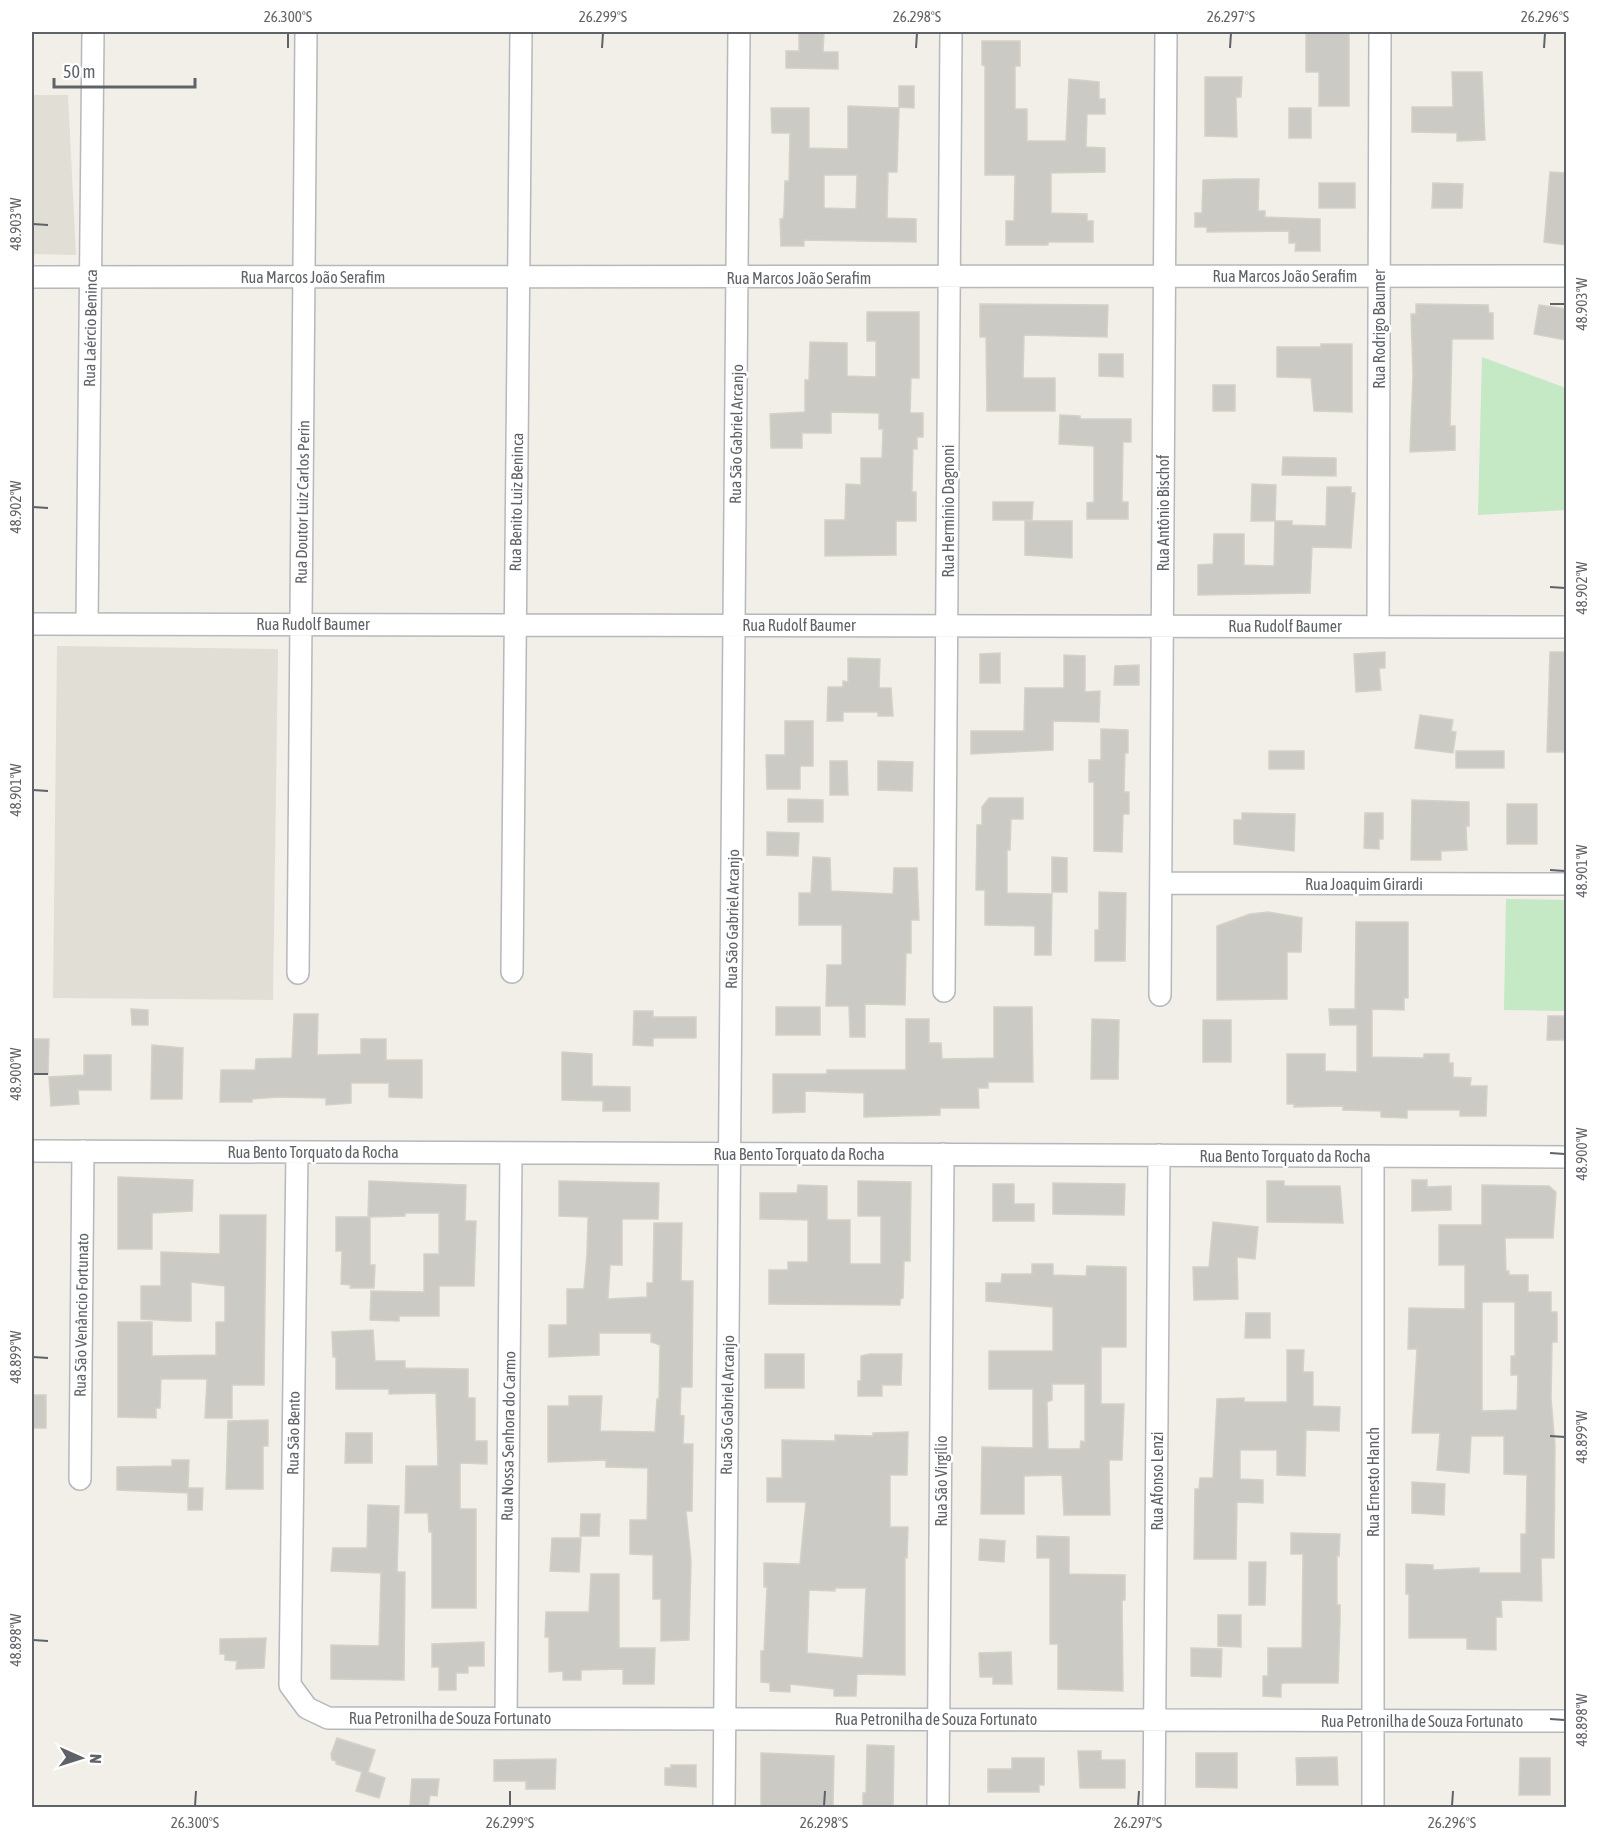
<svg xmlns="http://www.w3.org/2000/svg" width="1598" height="1839" font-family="'Asap Condensed',sans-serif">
<rect width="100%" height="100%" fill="#f1efe8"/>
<path fill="#e1ded6" d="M32 95H68L76 255 32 254Z
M57 646 278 649 273 1000 53 998Z"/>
<path fill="#c5e8c5" d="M1482 357 1566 388V510L1478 515Z
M1506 899 1566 900V1011L1504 1010Z"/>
<path fill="#cccac5" stroke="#d6d1c6" stroke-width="1.5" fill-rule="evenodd" d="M799 32H824L823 52H838V69L786 68V51H799Z
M1306 32H1349V106H1319V72H1306Z
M982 41H1020V66H1015V109H1027V141H1066L1069 79 1099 82V99H1105V114H1087L1086 147 1105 148V172L1051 173V213L1087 214V221H1093V242H1048V245H1006V221H1014L1015 175H985V66L982 65Z
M1452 72H1482L1485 140 1457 141V133L1412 132V107H1453Z
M1205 77H1242L1241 97H1236L1237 137 1205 136Z
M899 86H914V108L899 107Z
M848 106 899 108 897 172H888L887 218 916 219V242L804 240V246H781L780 219H783L784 213 785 181H789L790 133H772L771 108H809V148L848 149ZM824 175H857L856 209 824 208Z
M1289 108H1311V138H1289Z
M1550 172 1566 173V245L1544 242Z
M1233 179H1259L1258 211H1265V217L1320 219V251H1295L1296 243H1289V231L1207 232V227H1195V213H1202L1203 180Z
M1319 183H1355V208H1319Z
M1433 183 1463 184 1462 208H1432Z
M980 304 1108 305 1107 337 1024 335 1023 378H1055V411H987L986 337H980Z
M1416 304 1488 305 1489 313H1493V339H1452L1450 426H1455V450L1410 452 1413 375 1411 314H1416Z
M1539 305 1566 309V340L1534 334Z
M867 312H919V378H911L910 413H923V437H917V449H913L912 492H916V521H896V555L825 556V520H845L846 484 861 485V458H882L883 429H879V413L831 412V433H802V448H771L770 414 805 412V380H809L810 342 847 343V376L876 377V341H867Z
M1321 344H1352V412L1314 411 1311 378 1277 377V347H1321Z
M1099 354H1123V377L1099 376Z
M1213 385H1235V411H1213Z
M1060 415 1080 416V419H1131V442H1123L1122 502H1128V519H1087V503L1094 502V446L1059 444Z
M1283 457 1336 458V476L1282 475Z
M1252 484 1276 485 1275 521H1292V525L1326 526 1327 487H1351V493H1355L1351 548 1312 547 1310 593 1198 595V565L1213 564 1214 534H1244V565L1274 566 1275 521H1251Z
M993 502H1033L1032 520H993Z
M1025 521H1072V558L1025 555Z
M1385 652V668H1379L1381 690 1356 692 1354 654Z
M1550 652H1566V752H1547Z
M1000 653V683H980V654Z
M1064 655 1085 656V692L1100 691 1099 722 1053 721V750L971 754V731H1024L1025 688H1064Z
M848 658 880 659 879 688H891L893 716H878V712H843V721H827L828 687H843V681L848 682Z
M1139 665V685H1114L1115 666Z
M1420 715 1453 720 1451 731 1456 732 1453 753 1415 748Z
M785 721H813V766H800V789H767L766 755H785Z
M1101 729 1128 730V753H1125L1124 792H1129V814H1123L1122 852 1094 851V782H1089V760H1101Z
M1269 751H1304V769H1269Z
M1456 751H1504V768H1456Z
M830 761H847L848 795H830Z
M878 761 913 762 912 791 878 790Z
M989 798H1023V819H1011L1010 850H1007V893L1052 894 1051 955H1035V926L985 925V890H976L977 825H982V807Z
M788 799 823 800V822H788Z
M1412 800 1469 802V826H1466L1467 850 1441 851V860H1411Z
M1507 804H1537V844H1507Z
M1242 813 1295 814 1294 851 1234 844V820H1242Z
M1365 813H1383V839H1379V849L1364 848Z
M767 832 799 833 798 856 767 855Z
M813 857 830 858 831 891 893 894 894 868H917L919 920H911V953H906L905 1005 865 1004V1037H850L849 1006H826L827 965H842V925H799V893H811Z
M1052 857 1067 858V892H1052Z
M1099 892 1126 893 1125 961H1095V930H1099Z
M1268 912 1302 918 1301 952H1287V999L1217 1000V926L1250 914Z
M1356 922H1408V998H1404V1010L1372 1009V1057L1424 1058V1054H1449V1063H1453V1077L1471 1078 1470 1086H1487L1486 1116H1460V1110H1407V1118L1381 1117V1111L1343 1110V1106L1294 1107V1104H1287V1054H1325V1071L1357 1072V1025H1330L1329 1009H1355Z
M776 1007H820V1035H776Z
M994 1007H1032L1033 1082H988V1088H978L979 1108H940V1115L864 1117V1093L805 1091V1112L773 1113V1074H827V1070H906V1019H929V1043H941L942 1059 994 1058Z
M131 1009 148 1010V1025H132Z
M634 1011H653V1017H696V1038H653V1046L633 1045Z
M294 1014H318L317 1055 361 1054V1039H386V1060H422V1098L389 1097V1083H351V1103L326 1105V1098L279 1097 252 1099V1102H220L221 1070H255L256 1059 292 1058Z
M1548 1016H1566V1040H1547Z
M1092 1019 1119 1020 1118 1079H1091Z
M1203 1020H1231V1062H1203Z
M32 1039H49L48 1074H32Z
M152 1045 183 1048 182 1099H151Z
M562 1052 592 1054V1086L630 1087V1111H603V1101L562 1100Z
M84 1055H111V1090H78L79 1104 51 1106 49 1077 84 1075Z
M118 1177 193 1180 192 1211 152 1213V1249H118Z
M1412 1180H1427V1187L1451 1186V1210L1412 1211Z
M369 1181 466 1185 465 1221H476L474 1286H439V1316H399V1321L370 1320 371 1291 424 1292V1254H439V1213H405V1216L370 1217V1265H375L374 1288H350L351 1285 341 1284 342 1251H336V1217H368Z
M559 1181 659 1183 658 1219H622V1265H610L608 1299 647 1297V1283H653L654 1223H682L681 1281H693L692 1387H681L680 1415 684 1416 683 1444H693L692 1511H686L691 1560 689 1640 661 1641V1599H653V1555L630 1554V1520H647L648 1468 606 1467V1460L548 1462V1406H569V1396H602L600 1431 655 1432 657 1399H659L660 1345 651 1342V1333H599V1355L549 1357V1325H567V1289H584L587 1254 588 1217 559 1216Z
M858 1181 911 1182 910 1261H904L903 1298 900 1299V1305L769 1304V1270H788V1262H808V1220L760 1219V1193H797L798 1185 827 1186V1220H850V1264H881V1216H858Z
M1267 1181H1284V1186H1340L1343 1223 1267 1222Z
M1053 1183 1125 1184 1124 1215 1053 1214Z
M993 1184H1014V1204H1034V1221H993Z
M1482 1185 1549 1186 1556 1192 1553 1238H1505L1506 1271H1509V1275H1528V1292H1551V1312H1557V1342H1552L1551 1398 1555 1446 1554 1558H1541L1542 1601 1501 1600 1502 1617H1496V1650L1467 1649V1638H1409V1594H1406V1564L1433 1565V1570L1479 1568V1573H1521V1534H1526L1527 1475 1504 1474V1436H1471L1469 1473 1437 1470 1440 1433H1412L1417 1349H1408L1409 1308 1465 1309V1265H1439V1225H1482ZM1482 1302H1515V1356H1511V1375H1518L1517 1410 1482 1411Z
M220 1215H266L264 1385H232V1418H205L207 1379H161L160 1408H156V1418L118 1417V1322H152V1356L216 1355V1322H225V1286L191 1282V1321H176L141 1319V1286H161V1252L220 1254Z
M1213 1222 1258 1227 1255 1259 1237 1257 1238 1299 1194 1300 1193 1267H1209Z
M1032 1264H1053V1275L1086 1276 1087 1266 1126 1267V1347H1101V1404H1124L1122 1460H1109L1110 1515H1064L1062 1475 1024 1476V1514H981L982 1447 1033 1448V1389H989V1351H1053V1307L986 1301V1283H1001L1002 1274H1032ZM1052 1384H1085V1442L1081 1441 1080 1449H1048L1047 1402 1052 1400Z
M1246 1313H1270V1338H1245Z
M373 1330 375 1361H405V1368L468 1369V1398H475V1441H487V1464L460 1463V1509H476V1608H432V1532H429L428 1513H405L406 1466H438L436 1393 389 1394V1389H336V1357H333L332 1332Z
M1287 1350H1304L1303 1372H1313V1406L1340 1407 1339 1431 1306 1430 1305 1476 1277 1475V1450H1240V1479L1263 1480V1503L1237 1502 1236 1559H1194L1195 1489H1199L1200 1478H1213L1217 1399 1244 1398V1402H1287Z
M765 1354H804V1388H765Z
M870 1354H902L901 1385H882V1396H858V1381H861V1356Z
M32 1395H46V1428H32Z
M268 1420V1446H263V1489H226L228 1421Z
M908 1432 907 1475H890V1527H908L907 1558H905V1675L857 1674 856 1696H834V1689L790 1684V1692L770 1691V1683L761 1682V1651H764L767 1587H764V1563L800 1564 806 1502H767V1478H782V1440L835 1441V1435L873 1436V1433ZM835 1588H866L863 1658 807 1653 809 1590 835 1591Z
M346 1433H372V1463H345Z
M172 1460H189L188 1488H203L202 1510H188V1493L117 1490V1467L172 1466Z
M1412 1482 1445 1484 1444 1515 1412 1513Z
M368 1505 399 1506 397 1572H405L404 1680 331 1679V1645L379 1646 381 1573 331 1571 333 1548H367Z
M581 1514H600L599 1536H580Z
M1291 1533 1340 1534 1339 1556H1337V1605H1340V1620L1338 1683H1284L1281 1684V1697L1263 1696V1676H1268V1648H1302L1303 1554H1291Z
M1037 1536 1069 1537V1574L1125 1575V1600H1122L1123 1691 1058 1689V1644H1050V1558H1037Z
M552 1538H581L579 1572 550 1571Z
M980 1539 1005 1541 1004 1562 979 1560Z
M1249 1562H1266L1265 1605H1249Z
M591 1574H619V1648H655L654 1684H623V1669L581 1670V1680H563V1671L549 1672V1637H545L546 1612H589Z
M1218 1615H1241V1647L1218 1646Z
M266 1638 264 1668 236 1669 237 1661 225 1660V1654H220V1639Z
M484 1642V1666H468V1673H456V1690H439V1667H432V1644Z
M1191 1648 1222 1649 1221 1677 1191 1676Z
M1011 1652 1012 1684H993V1677H980L979 1653Z
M337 1738 375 1750 368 1772 385 1778 379 1798 356 1791 362 1772 336 1764V1761L332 1760 331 1754Z
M867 1745 894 1746 893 1808H863V1793H866Z
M1078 1751H1101V1760H1125V1788H1080Z
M761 1753 834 1756 833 1808H761Z
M1196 1753H1237V1788L1196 1787Z
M1337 1757 1338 1785H1297L1296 1758Z
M1012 1758H1044V1785H1039V1792H988V1769H1012Z
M1520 1758H1550V1795H1519Z
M556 1759 555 1789H526V1781H494V1760Z
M671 1765H696V1787L665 1785V1768H671Z
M412 1779H439L437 1796 430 1795 428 1808 410 1805Z"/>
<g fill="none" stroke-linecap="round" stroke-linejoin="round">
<g stroke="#b5b8bc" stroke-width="24">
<path id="minor" d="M32 277 1566 276
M32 624 1566 627
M87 624 93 32
M1378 626 1380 32
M1161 883 1566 884
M512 972 521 32
M298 973 306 32
M944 991 951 32
M1160 995 1166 32
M32 1151 1566 1157
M297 1152 290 1685 307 1708 328 1718 1566 1721
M80 1479 83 1151
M506 1718 511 1153
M724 1808 739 32
M938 1808 943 1154
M1154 1808 1159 1155
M1373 1808V1156"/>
</g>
<use href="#minor" stroke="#fff" stroke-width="21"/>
</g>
<path fill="none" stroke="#5f6368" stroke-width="2" d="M288 48V33M602 48 603 33M916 48 917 33M1230 48 1231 33M1544 48 1545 33M33 224 48 225M1550 304H1565M33 507 48 508M1550 587 1565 588M33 790 48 791M1550 870 1565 871M33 1074H48M1550 1153 1565 1154M33 1357 48 1358M1550 1436 1565 1437M33 1640 48 1641M1550 1719 1565 1720M195 1806 196 1791M510 1806V1791M824 1806 825 1791M1138 1806 1139 1791M1452 1806 1453 1791"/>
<g text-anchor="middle" stroke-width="5" stroke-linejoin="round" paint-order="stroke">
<g font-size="16" fill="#5f6368" stroke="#fff">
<text x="1285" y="282">Rua Marcos João Serafim</text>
<text x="313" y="283">Rua Marcos João Serafim</text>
<text x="799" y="284">Rua Marcos João Serafim</text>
<text transform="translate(90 328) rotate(-89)" y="6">Rua Laércio Beninca</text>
<text transform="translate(1379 329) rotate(-90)" y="6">Rua Rodrigo Baumer</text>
<text transform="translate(736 434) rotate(-89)" y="6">Rua São Gabriel Arcanjo</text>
<text transform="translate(302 502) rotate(-89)" y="6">Rua Doutor Luiz Carlos Perin</text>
<text transform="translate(516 502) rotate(-89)" y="6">Rua Benito Luiz Beninca</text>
<text transform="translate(948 511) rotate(-90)" y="6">Rua Hermínio Dagnoni</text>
<text transform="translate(1163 513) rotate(-90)" y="6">Rua Antônio Bischof</text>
<text x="313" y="630">Rua Rudolf Baumer</text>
<text x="799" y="631">Rua Rudolf Baumer</text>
<text x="1285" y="632">Rua Rudolf Baumer</text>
<text x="1364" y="890">Rua Joaquim Girardi</text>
<text transform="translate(732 919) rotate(-89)" y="6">Rua São Gabriel Arcanjo</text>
<text x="313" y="1158">Rua Bento Torquato da Rocha</text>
<text x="799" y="1160">Rua Bento Torquato da Rocha</text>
<text x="1285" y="1162">Rua Bento Torquato da Rocha</text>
<text transform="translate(81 1315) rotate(-89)" y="6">Rua São Venâncio Fortunato</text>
<text transform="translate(727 1405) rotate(-89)" y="6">Rua São Gabriel Arcanjo</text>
<text transform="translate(293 1433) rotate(-89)" y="6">Rua São Bento</text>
<text transform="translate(508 1436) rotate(-89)" y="6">Rua Nossa Senhora do Carmo</text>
<text transform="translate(941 1481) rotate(-90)" y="6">Rua São Virgílio</text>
<text transform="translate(1157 1481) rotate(-90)" y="6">Rua Afonso Lenzi</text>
<text transform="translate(1373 1482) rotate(-90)" y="6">Rua Ernesto Hanch</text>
<text x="450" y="1724">Rua Petronilha de Souza Fortunato</text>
<text x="936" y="1725">Rua Petronilha de Souza Fortunato</text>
<text x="1422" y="1727">Rua Petronilha de Souza Fortunato</text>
</g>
</g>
<rect width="1598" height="1839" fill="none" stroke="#ffffff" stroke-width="66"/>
<g transform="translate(81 1758) rotate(93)" stroke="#ffffff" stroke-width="4.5" paint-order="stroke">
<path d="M0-4.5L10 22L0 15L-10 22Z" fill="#5f6368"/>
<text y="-9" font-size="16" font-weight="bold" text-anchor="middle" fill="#5f6368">N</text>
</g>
<path d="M54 78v9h141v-9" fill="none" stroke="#5f6368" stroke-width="3"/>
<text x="63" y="78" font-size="18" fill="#5f6368" stroke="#ffffff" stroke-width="4.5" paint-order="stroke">50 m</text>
<rect x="33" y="33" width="1532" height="1773" fill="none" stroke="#5f6368" stroke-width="2"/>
<g font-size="15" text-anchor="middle" fill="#5f6368">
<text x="288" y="22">26.300°S</text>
<text x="603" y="22">26.299°S</text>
<text x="917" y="22">26.298°S</text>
<text x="1231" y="22">26.297°S</text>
<text x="1545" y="22">26.296°S</text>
<text transform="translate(16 224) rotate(-90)" y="5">48.903°W</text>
<text transform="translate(1582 304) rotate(-90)" y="5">48.903°W</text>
<text transform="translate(16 507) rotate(-90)" y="5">48.902°W</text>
<text transform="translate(1582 588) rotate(-90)" y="5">48.902°W</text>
<text transform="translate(16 790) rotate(-90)" y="5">48.901°W</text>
<text transform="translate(1582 871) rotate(-90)" y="5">48.901°W</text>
<text transform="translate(16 1074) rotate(-90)" y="5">48.900°W</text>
<text transform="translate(1582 1154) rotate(-90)" y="5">48.900°W</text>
<text transform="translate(16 1357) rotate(-90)" y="5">48.899°W</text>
<text transform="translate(1582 1437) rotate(-90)" y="5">48.899°W</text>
<text transform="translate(16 1640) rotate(-90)" y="5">48.898°W</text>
<text transform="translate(1582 1720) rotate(-90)" y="5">48.898°W</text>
<text x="195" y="1828">26.300°S</text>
<text x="510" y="1828">26.299°S</text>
<text x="824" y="1828">26.298°S</text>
<text x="1138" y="1828">26.297°S</text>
<text x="1452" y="1828">26.296°S</text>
</g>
</svg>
